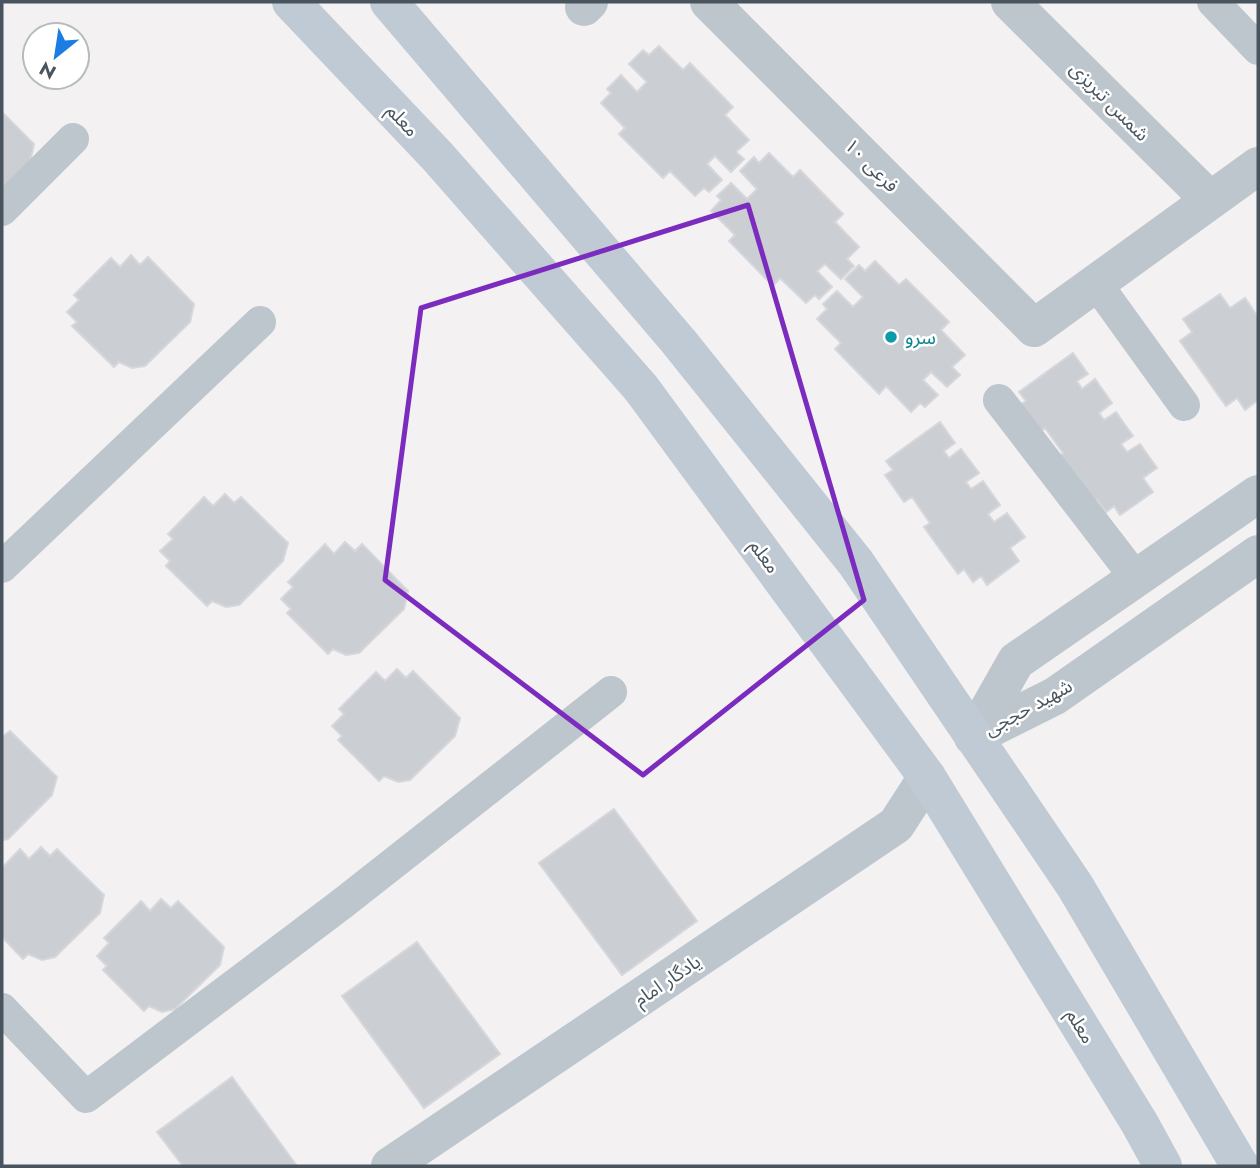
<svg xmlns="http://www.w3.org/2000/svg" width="1260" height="1168" font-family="Jost,'Noto Sans Arabic',sans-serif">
<rect width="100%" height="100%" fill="#f3f1f1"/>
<path fill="#cbced3" stroke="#d5d7dc" stroke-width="2" d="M659 46 683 70 690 63 733 107 725 115 749 140 736 152 744 159 731 172 715 156 707 164 722 180 709 192 704 188 695 196 670 171 663 178 619 134 625 128 601 103 611 93 607 89 621 75 637 92 647 82 629 64 643 50 649 55Z
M2 112 34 144 30 162 2 190Z
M769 153 793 177 800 170 843 214 835 222 859 247 847 259 854 266 841 279 825 264 817 271 832 287 819 299 815 295 806 303 780 278 773 286 729 241 735 235 711 211 721 200 717 196 731 183 747 199 757 189 740 171 754 157 759 163Z
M131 255 140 265 148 257 194 304 190 322 145 366 132 368 119 362 114 367 72 326 77 322 67 312 79 300 74 295 111 258 120 267Z
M875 261 899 285 906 279 949 322 941 330 965 355 952 367 960 375 947 387 931 372 923 380 938 395 925 407 920 403 911 412 886 386 879 394 835 349 841 343 817 319 827 309 823 304 837 291 853 307 863 297 845 279 859 265 865 271Z
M1220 294 1230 308 1245 298 1258 317V400L1245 410 1237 398 1226 406 1180 341 1192 332 1183 319Z
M1073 353 1088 374 1077 381 1082 389 1095 379 1112 403 1099 413 1104 420 1116 412 1133 436 1121 444 1127 452 1140 444 1157 468 1143 478 1153 492 1120 515 1114 506 1106 512 1097 500 1091 504 1057 458 1063 453 1045 428 1038 433 1018 406 1026 401 1019 392Z
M940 422 955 443 944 451 949 458 961 449 979 473 966 482 971 489 983 481 1000 505 988 514 994 522 1007 513 1025 537 1010 548 1019 561 987 585 981 576 973 582 964 569 958 574 924 527 930 523 912 497 904 502 885 475 893 470 886 461Z
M225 494 234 503 241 497 288 543 283 561 239 605 226 607 212 601 207 606 166 566 170 561 160 551 173 539 168 534 204 497 213 506Z
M345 542 355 551 362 544 408 591 404 609 359 653 346 655 333 649 328 654 287 613 291 609 281 599 293 587 288 582 325 544 334 554Z
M397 669 406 678 413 671 460 718 455 736 410 780 398 782 384 776 379 781 338 740 342 736 332 726 344 714 339 709 376 672 385 681Z
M10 731 57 777 52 795 8 839 2 840V737Z
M614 809 697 921 622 975 539 863Z
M41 847 50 856 57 849 104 895 100 913 55 957 42 960 28 954 23 959 2 937V868L20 849 29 859Z
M161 899 171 908 178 901 224 947 220 965 175 1009 162 1012 149 1006 144 1011 103 970 107 966 97 956 109 943 104 938 141 901 150 911Z
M417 942 500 1054 424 1108 342 996Z
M232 1077 297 1166H183L157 1132Z"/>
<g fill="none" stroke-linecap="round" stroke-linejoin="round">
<path stroke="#bdc6cd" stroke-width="32" d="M1213 2 1258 49
M2 210 73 139
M1096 283 1184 405
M999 400 1135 577
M2 567 260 322
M2 1009 86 1097 343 903 611 692"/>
<path stroke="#bdc6cd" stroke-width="38" d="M709 2 1034 328 1258 166
M1010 2 1210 200
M584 7 589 2
M973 737 1016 661 1258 494
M973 737 1055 696 1258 554
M390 1166 896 825 927 777"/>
<path stroke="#bfcad4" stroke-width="38" d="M291 2 438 157 641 388 927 777 1140 1124 1163 1166
M389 2 679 342 856 563 1075 886 1240 1166"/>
</g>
<path fill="none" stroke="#7b2cbf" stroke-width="5" stroke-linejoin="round" d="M748 205 864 600 643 775 385 580 421 308Z"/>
<circle fill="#0f9aa8" stroke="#fff" stroke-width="2.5" cx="891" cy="337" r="7"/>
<g text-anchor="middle" stroke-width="5" stroke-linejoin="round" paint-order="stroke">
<g font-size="19" fill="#49555e" stroke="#fff">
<text transform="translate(1110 101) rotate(45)" y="7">شمس تبریزی</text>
<text transform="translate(403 120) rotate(47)" y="7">معلم</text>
<text transform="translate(872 165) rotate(45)" y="7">فرعی ۱۰</text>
<text transform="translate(765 556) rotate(54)" y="7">معلم</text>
<text transform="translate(1028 707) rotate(-29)" y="7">شهید حججی</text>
<text transform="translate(667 980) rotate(-34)" y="7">یادگار امام</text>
<text transform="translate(1081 1026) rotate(59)" y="7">معلم</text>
</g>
<g font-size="19" fill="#0d838f" stroke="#fff" text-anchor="start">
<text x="905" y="344">سرو</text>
</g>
</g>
<rect width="1260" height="1168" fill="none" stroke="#49555e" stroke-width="7"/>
<g transform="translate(56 56) rotate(210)"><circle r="33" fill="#ffffff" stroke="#b6bbbf" stroke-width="2"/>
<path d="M0-5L12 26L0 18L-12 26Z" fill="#1b7ce3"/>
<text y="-10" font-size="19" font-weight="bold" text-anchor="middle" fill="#49555e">N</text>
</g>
</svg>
